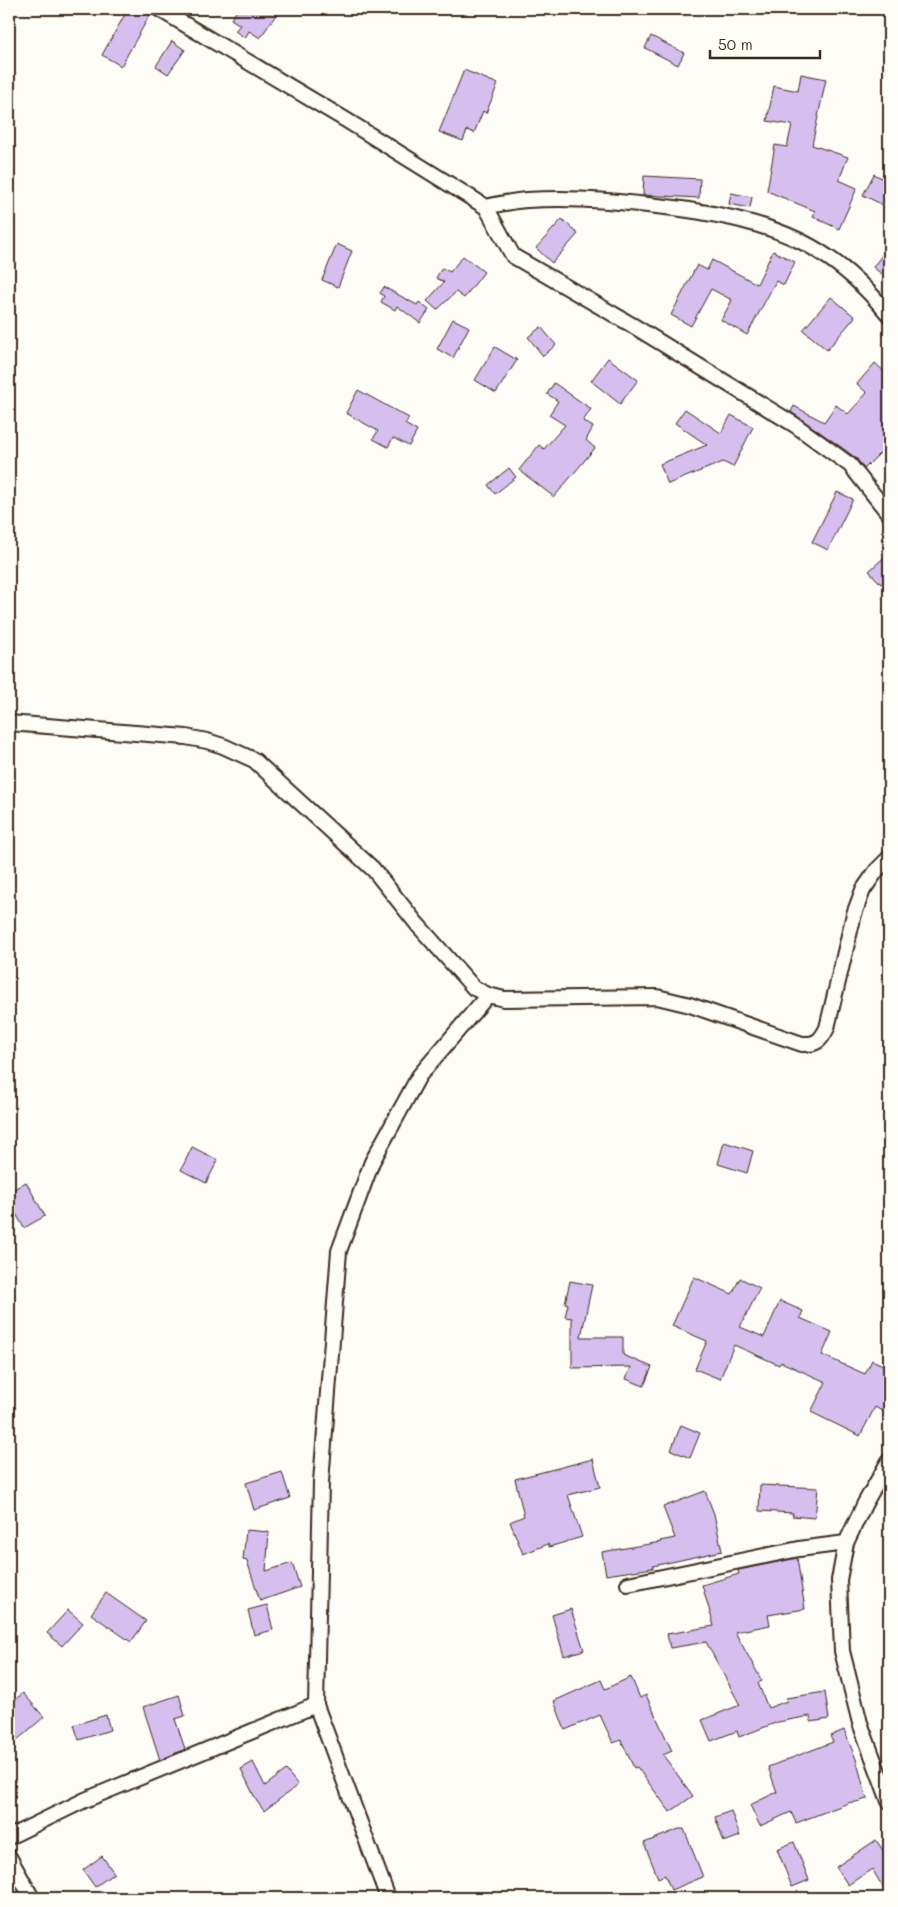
<svg xmlns="http://www.w3.org/2000/svg" width="898" height="1907" font-family="Mali,sans-serif">
<rect width="100%" height="100%" fill="#fdfcf7"/>
<filter id="ink" filterUnits="userSpaceOnUse"><feTurbulence type="fractalNoise" baseFrequency=".02" numOctaves="2"/><feDisplacementMap in="SourceGraphic" scale="10" xChannelSelector="R" yChannelSelector="G"/><feConvolveMatrix kernelMatrix="1 2 1 2 8 2 1 2 1" color-interpolation-filters="sRGB"/></filter>
<g filter="url(#ink)">
<path fill="#d6beee" stroke="#3b2a1e" d="M128 9H144L151 13 121 66 102 55Z
M238 9H280L260 38 249 31 245 38 235 31 240 25 231 19Z
M651 36 684 53 678 65 645 48Z
M172 41 185 50 168 74 156 66Z
M464 70 498 84 486 113 483 111 474 133 467 130 463 141 439 132Z
M801 74 826 79 812 145 848 157 839 180 857 188 839 229 813 217 815 211 767 191 775 145 787 147 792 125 767 121 774 86 798 91Z
M874 174 889 182V208L863 195Z
M644 176 700 179 699 198 643 195Z
M731 193 752 197 750 208 729 204Z
M562 219 578 234 552 263 536 248Z
M337 244 352 251 338 287 322 280Z
M889 246V280L873 267Z
M773 251 795 262 784 285 776 281 747 335 721 320 732 300 711 289 691 326 671 315 697 265 707 270 712 260 757 284Z
M463 256 484 272 464 298 456 292 437 310 427 301 444 282 436 278 442 268 450 272Z
M384 287 417 305 419 302 429 310 420 323 397 306 395 310 381 302 384 296 380 293Z
M831 297 855 317 827 350 803 330Z
M453 319 469 327 453 358 437 349Z
M541 327 556 345 543 356 528 337Z
M495 347 517 360 496 393 475 380Z
M608 358 638 380 620 404 591 381Z
M875 363 889 376V444L864 469 857 459 841 447 791 412 794 406 824 422 836 405 848 414 867 393 857 384Z
M554 383 591 409 583 421 593 427 586 440 595 448 554 497 519 470 539 445 544 449 565 425 549 415 558 401 547 394Z
M358 390 409 418 405 424 417 431 409 446 393 438 388 447 373 439 378 431 346 413Z
M685 409 721 433 731 415 753 427 733 467 723 462 668 484 660 464 707 445 675 423Z
M509 468 516 477 495 494 488 485Z
M837 492 853 499 828 550 812 542Z
M889 553V576L881 584 869 571Z
M724 1142 753 1151 747 1173 718 1164Z
M192 1147 218 1160 206 1183 181 1170Z
M26 1182 45 1216 24 1228 9 1201V1192Z
M694 1277 732 1294 740 1278 760 1288 740 1327 764 1337 780 1301 803 1311 800 1318 832 1332 822 1355 865 1374 872 1360 889 1368V1397L882 1411 875 1407 860 1436 811 1412 826 1382 781 1362 779 1365 734 1345 720 1379 695 1369 707 1341 672 1326Z
M570 1281 592 1285 581 1337H623V1355L652 1367 644 1386 626 1379 631 1367 572 1368V1318L565 1317 568 1304 565 1303Z
M681 1425 700 1433 690 1458 671 1450Z
M593 1459 600 1487 568 1495 582 1537 549 1547 548 1544 523 1554 510 1522 524 1516 515 1479Z
M282 1472 290 1498 254 1510 246 1483Z
M760 1485 818 1488 815 1518 792 1516 793 1513 759 1511Z
M705 1491 714 1514 722 1551 653 1566V1568L606 1575 602 1552 661 1542 660 1541 675 1538 663 1507Z
M246 1530 269 1532 266 1571 292 1563 300 1587 260 1601 247 1561 243 1560Z
M797 1558 805 1609 768 1615 770 1625 735 1632 762 1681 758 1683 768 1708 787 1701 786 1698 825 1692 829 1719 811 1722 810 1716 778 1722 739 1737 737 1731 711 1741 702 1720 740 1705 706 1642 670 1648 667 1634 714 1626 702 1585 739 1574 738 1570Z
M106 1593 146 1621 131 1642 91 1614Z
M267 1605 273 1630 254 1635 248 1610Z
M571 1609 584 1650 564 1656 552 1615Z
M68 1610 83 1623 62 1646 47 1633Z
M631 1677 640 1698 646 1695 672 1751 663 1755 693 1796 670 1812 637 1767 634 1768 621 1740 613 1743 600 1715 565 1730 554 1701 601 1680 605 1689Z
M23 1693 44 1717 9 1747V1705Z
M179 1695 185 1716 175 1719 185 1749 160 1760 143 1707Z
M106 1715 110 1730 79 1740 74 1725Z
M844 1730 856 1759 867 1799 852 1803 851 1802 796 1823 791 1812 760 1826 750 1805 777 1792 768 1767 833 1742 830 1736Z
M253 1762 265 1786 286 1770 298 1785 264 1811 256 1800 241 1769Z
M731 1811 740 1836 724 1842 715 1817Z
M679 1829H684L703 1877 671 1890 665 1875 658 1878 644 1843Z
M876 1840 889 1859V1897L872 1869 848 1885 836 1867Z
M794 1842 809 1880 792 1887 777 1849Z
M102 1856 114 1873 95 1887 83 1870Z"/>
<g fill="none" stroke-linecap="round" stroke-linejoin="round">
<g stroke="#3b2a1e" stroke-width="18">
<path id="minor" d="M159 9 346 120 486 207 513 256 632 325 795 425 850 465 889 514
M486 207C499 204 513 201 527 200 568 197 608 200 648 205 706 211 777 222 826 256 850 272 871 293 889 315
M9 723 186 737 207 741 223 746 254 760 373 869 417 924 474 988 488 995 504 999 657 997 690 1005 802 1044C817 1045 821 1040 827 1028L854 914 863 890 877 870 889 858
M889 1461 865 1503 846 1543 839 1580 842 1651 860 1723 889 1801
M628 1584 799 1549 846 1543
M316 1705 388 1898
M9 1837 85 1800 316 1705 321 1482 339 1251 372 1162 419 1076 488 995
M9 1857 32 1898"/>
</g>
<use href="#minor" stroke="#fdfcf7" stroke-width="14"/>
</g>
</g>
<rect width="898" height="1907" fill="none" stroke="#fdfcf7" stroke-width="30"/>
<rect x="15" y="15" width="868" height="1877" fill="none" stroke="#3b2a1e" stroke-width="2" filter="url(#ink)"/>
<path d="M710 50v8h110v-8" fill="none" stroke="#3b2a1e" stroke-width="2.5"/>
<text x="718" y="50" font-size="15" fill="#3b2a1e" stroke="#fdfcf7" stroke-width="4" paint-order="stroke">50 m</text>
</svg>
